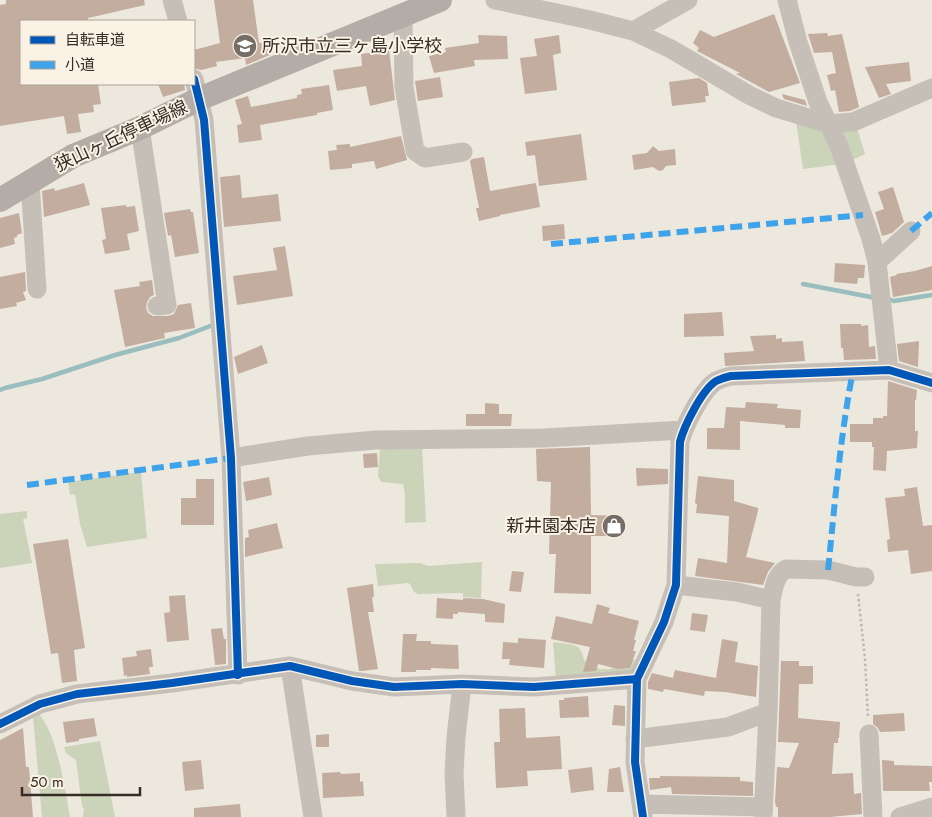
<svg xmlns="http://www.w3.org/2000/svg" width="932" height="817" font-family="Jost,'Noto Sans JP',sans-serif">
<rect width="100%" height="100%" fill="#ede8de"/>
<path fill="#cbd3b8" d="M796 121 823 127 841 164 803 169Z
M856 125 865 154 850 161 841 127Z
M422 445 426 522 405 523V494L403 484 381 482 378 476 380 448Z
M141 472 147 538 87 547 80 524 75 494 70 495 68 482Z
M27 511V518L23 519 32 563 0 568V514Z
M482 562 481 598 463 597V593L418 594 414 592 410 584 408 583 378 586 375 564 420 563 428 566Z
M553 642C570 645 581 641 584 660L600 669H610L628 659 640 660 635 670 556 681Z
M38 713C57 732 65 790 70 817H42L33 716Z
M100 741 115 817H83L84 809 82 806 76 760 66 753 64 747Z"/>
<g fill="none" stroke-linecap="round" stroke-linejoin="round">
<path stroke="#9abdbe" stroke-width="4.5" d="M803 284 876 298
M887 299 894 301 932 295
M0 390 5 388 42 379 115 355 179 338 213 325"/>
</g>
<path fill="#c2ad9f" d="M6 0H144L145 5 88 18V21H21V84H98L101 104 93 105 94 112 78 114 81 132 67 134 64 116 0 126V5L6 4Z
M214 0H253L259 43 268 42 270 55 246 65 245 58 216 62 217 66 201 70 194 68V50L220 43Z
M774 14 800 83 769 92 736 74 740 73 697 51 699 48 693 43 700 30 714 37Z
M827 33 828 36 842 34 859 107 850 111 839 112 835 90 831 91 827 75 836 73 832 52 814 53 808 34Z
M478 35 507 36 508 59 474 60 475 66 434 73 429 56 446 52 445 48 479 43Z
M559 35 561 53 553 55 557 90 525 94 520 58 537 56 534 39Z
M389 50 395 100 370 106 366 86 337 91 333 70 362 66 361 54Z
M909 62 911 81 886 84 891 94 879 98 865 67Z
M440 77 443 97 418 101 415 81Z
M699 78 707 83 709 96H705L706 102 672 106 669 82Z
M158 84H184L185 90 163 97Z
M329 85 333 110 317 113V115L260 125 262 140 239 143 237 125 242 124 235 100 248 96 251 107 297 98V95L302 94 301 89Z
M782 94 805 100 807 106 784 99Z
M581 134 587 180 539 186 535 155 527 156 525 142Z
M401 136 407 160 376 169 374 161 352 164V168L330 170 328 151 337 150 336 145 350 144V147Z
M653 146 659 151 675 149 676 165 666 166 663 170 659 171 653 167 634 170 632 155 647 153Z
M484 157 490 191 536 183 540 207 500 215V216L479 221 476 208H479L470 161 472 159Z
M240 175 242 198 278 194 281 221 224 227 220 177Z
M84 183 90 205 44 217 42 191 54 188 55 191Z
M893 187 904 222 892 233 882 236 875 212 884 209 878 192Z
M126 205V207L135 206 139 231 127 234 130 250 105 254 102 240 106 239 101 208Z
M190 209 191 212H193L199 253 175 257 171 235 168 236 164 213Z
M19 213 22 233 17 235V237L14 238 15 244 0 248V218Z
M564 224 565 239 543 241 542 226Z
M285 246 293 296 237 305 233 276 277 270 273 248Z
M835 263 865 265 864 278H858L857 284 834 282Z
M932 266V290L893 297 890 277 897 275 896 274 915 271Z
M25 272 26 291 23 292 26 300 16 303 17 306 0 309V277Z
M152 280 154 295 150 297 147 302 146 308 148 313 153 316H168L174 314 178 305 191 303 195 328 164 333 165 338 125 347 114 290 140 286 139 282Z
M722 312 724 336 684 337V314Z
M840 324H861V326L868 325 869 347 875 346 876 359 844 360 843 348H841Z
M776 335V339L782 338V342L803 341 805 361 725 366 724 353 754 351 750 336Z
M919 341 918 367 899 361 897 344Z
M262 345 268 363 238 374 234 357Z
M888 381 917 390 916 400H915V431H918L917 448 887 451 886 471 873 470 874 447H872V442H850V424H873V418H883V416H887Z
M746 402 778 404 777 408 801 410 800 428H785V425L740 421V450L707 449V428H724L726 407 745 408Z
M485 403 499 404V414H512L511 426H466V414H485Z
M590 447 591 515 622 516 621 536H591V594L554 593 556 554H549L551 482 537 481 536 449Z
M377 453 378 467 364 468 363 454Z
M636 468 668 469V484L637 486Z
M698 476 734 480V501L758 508V511L746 557 775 563 768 572 763 585 695 576 698 558 727 563 729 516 696 513 697 504 695 503Z
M269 477 272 495 246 501 243 482Z
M196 479H214V525H181V498H196Z
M917 487 923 526 932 525V571L911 574 908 550 888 552 887 540 890 539 885 498 905 496 904 489Z
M277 523 283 548 245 557V538L249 537 248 530Z
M68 539 85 648 74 650 77 681 62 683 58 653 51 654 33 544Z
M512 571 524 572 521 592 509 591Z
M373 584 374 597H372L374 612H368L378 669 363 671H359L347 588Z
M185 595 189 640 167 642 164 613 170 612 169 596Z
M437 598 463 600V598L483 599 505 604 504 623 485 622V614L458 612V614H453V619L436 618Z
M597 604 610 608 608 613 639 621 634 640H636L633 651H636L630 668 618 669 598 664 596 671 583 672 590 647 551 639 556 616 592 624Z
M692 613 708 615 705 632 690 630Z
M222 628 224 639H226V664L215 665 211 629Z
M403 634H417L416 641H431V644L458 645 459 669 431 668V670H416V672H401Z
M518 638 546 640 544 668 509 665 510 659H502L503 642 518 643Z
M722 639 738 642 735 662 758 666 756 697 725 692 705 691 704 696 664 689 663 692 648 689V682L652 673 673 678 675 670 716 678Z
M151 649 153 667H149L150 674 127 677V675L124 676 122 658 137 656 136 651Z
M781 661H799V666H813V684H799L798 718 840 722 839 738H838V743H834L832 774 853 773 854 794 861 793 862 814 830 817H778V807H776L775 802 777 767 789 768 799 743 778 742Z
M588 696 589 717 560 718 559 700H564V698Z
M614 705 625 706V726L612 725Z
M525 708 526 738 560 736 562 769 527 771 528 786 496 788 494 742H500L499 709Z
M904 713 905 731 880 732 878 728 873 724V715Z
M94 718 97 736 79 739V741L66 743 63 722Z
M23 728 26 767H29L33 817H0V740Z
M329 734V747H316V735Z
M201 760 204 789 185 791 182 762Z
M882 760 894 761V765L932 766V782H929L930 791H883Z
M592 767 594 790 571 793 568 770Z
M620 767 624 792H607L609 769Z
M340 772 341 774 360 773V782L363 781 364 796 323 798 322 773Z
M660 776 740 777V781L753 782V796L672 794 671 787 650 790 649 778H660Z
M240 804 241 817H194V808Z"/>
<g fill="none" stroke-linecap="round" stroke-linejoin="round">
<path stroke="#beb8b0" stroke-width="2.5" stroke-dasharray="2.5 2.5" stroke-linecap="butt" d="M858 594 865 659 868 718"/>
<path stroke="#c5bfb8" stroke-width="19" d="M172 0 178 21
M495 0 590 20 633 31 671 49 749 95 776 108 829 124 853 122 932 88
M787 0 798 42 818 102 839 146 871 239 877 262 889 370
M403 16 404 87 415 151 425 158 463 152
M633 31 688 0
M194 79 204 120 231 458 238 675
M140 128 167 305 157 306
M30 182 37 289
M877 262 911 231
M231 458 308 446 376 440 544 438 683 430
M676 585 737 592 771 600C774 588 775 575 786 569L828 570 856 577H865
M290 666 313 817
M0 724 40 704 77 694 172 683 290 666 352 681 394 687 462 684 534 687 637 679
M869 734 873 817
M635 739 728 727 768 712
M641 804 763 807
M456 817 454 774 456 737 462 684
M643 817 635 762 637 679 664 622 676 585 680 442C684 426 702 390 716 381 720 379 726 377 731 376L889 370 932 383
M763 817 768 712 771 600
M900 817 932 807"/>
<path stroke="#b4ada7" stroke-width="24" d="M0 200 73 156 140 128 199 99 440 0"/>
<path stroke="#3fa3eb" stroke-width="6" stroke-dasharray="12 6" stroke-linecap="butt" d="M911 231 932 213
M551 244 863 215
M27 485 231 458
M828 570C835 503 840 437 853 371"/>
<g stroke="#faf2e5" stroke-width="11">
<path id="cycleway" d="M194 79 204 120 231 458 238 675
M0 724 40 704 77 694 172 683 290 666 352 681 394 687 462 684 534 687 637 679
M643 817 635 762 637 679 664 622 676 585 680 442C684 426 702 390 716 381 720 379 726 377 731 376L889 370 932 383"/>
</g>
<use href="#cycleway" stroke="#0057b8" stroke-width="8"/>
</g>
<defs>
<g id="school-disc" transform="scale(1.25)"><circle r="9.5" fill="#766e66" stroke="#faf2e5"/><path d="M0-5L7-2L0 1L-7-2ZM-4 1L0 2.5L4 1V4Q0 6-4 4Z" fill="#fff"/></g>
<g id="shop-disc" transform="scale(1.25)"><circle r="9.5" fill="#766e66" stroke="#faf2e5"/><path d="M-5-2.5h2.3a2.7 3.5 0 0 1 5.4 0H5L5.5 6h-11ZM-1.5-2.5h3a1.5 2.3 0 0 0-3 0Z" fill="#fff"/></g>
</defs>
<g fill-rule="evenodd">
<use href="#school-disc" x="245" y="46"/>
<use href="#shop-disc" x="614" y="526"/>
</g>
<g text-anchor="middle" stroke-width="4" stroke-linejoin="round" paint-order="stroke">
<g font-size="18" fill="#362c26" stroke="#faf2e5" text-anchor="start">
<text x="262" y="52">所沢市立三ヶ島小学校</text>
<text x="596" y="532" text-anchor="end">新井園本店</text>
</g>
<g font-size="18" fill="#362c26" stroke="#faf2e5">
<text transform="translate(121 136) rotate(-25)" y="6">狭山ヶ丘停車場線</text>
</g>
</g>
<rect x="20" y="20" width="175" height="65" fill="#faf2e5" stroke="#aca399"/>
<rect x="30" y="36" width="25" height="8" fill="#0057b8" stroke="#aca399"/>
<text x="65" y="45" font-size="15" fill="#362c26">自転車道</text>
<rect x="30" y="61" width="25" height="8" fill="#3fa3eb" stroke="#aca399"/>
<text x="65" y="70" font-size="15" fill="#362c26">小道</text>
<path d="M22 787v8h118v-8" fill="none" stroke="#362c26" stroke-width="2.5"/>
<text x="30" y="787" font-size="15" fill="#362c26" stroke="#faf2e5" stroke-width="4" paint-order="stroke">50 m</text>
</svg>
